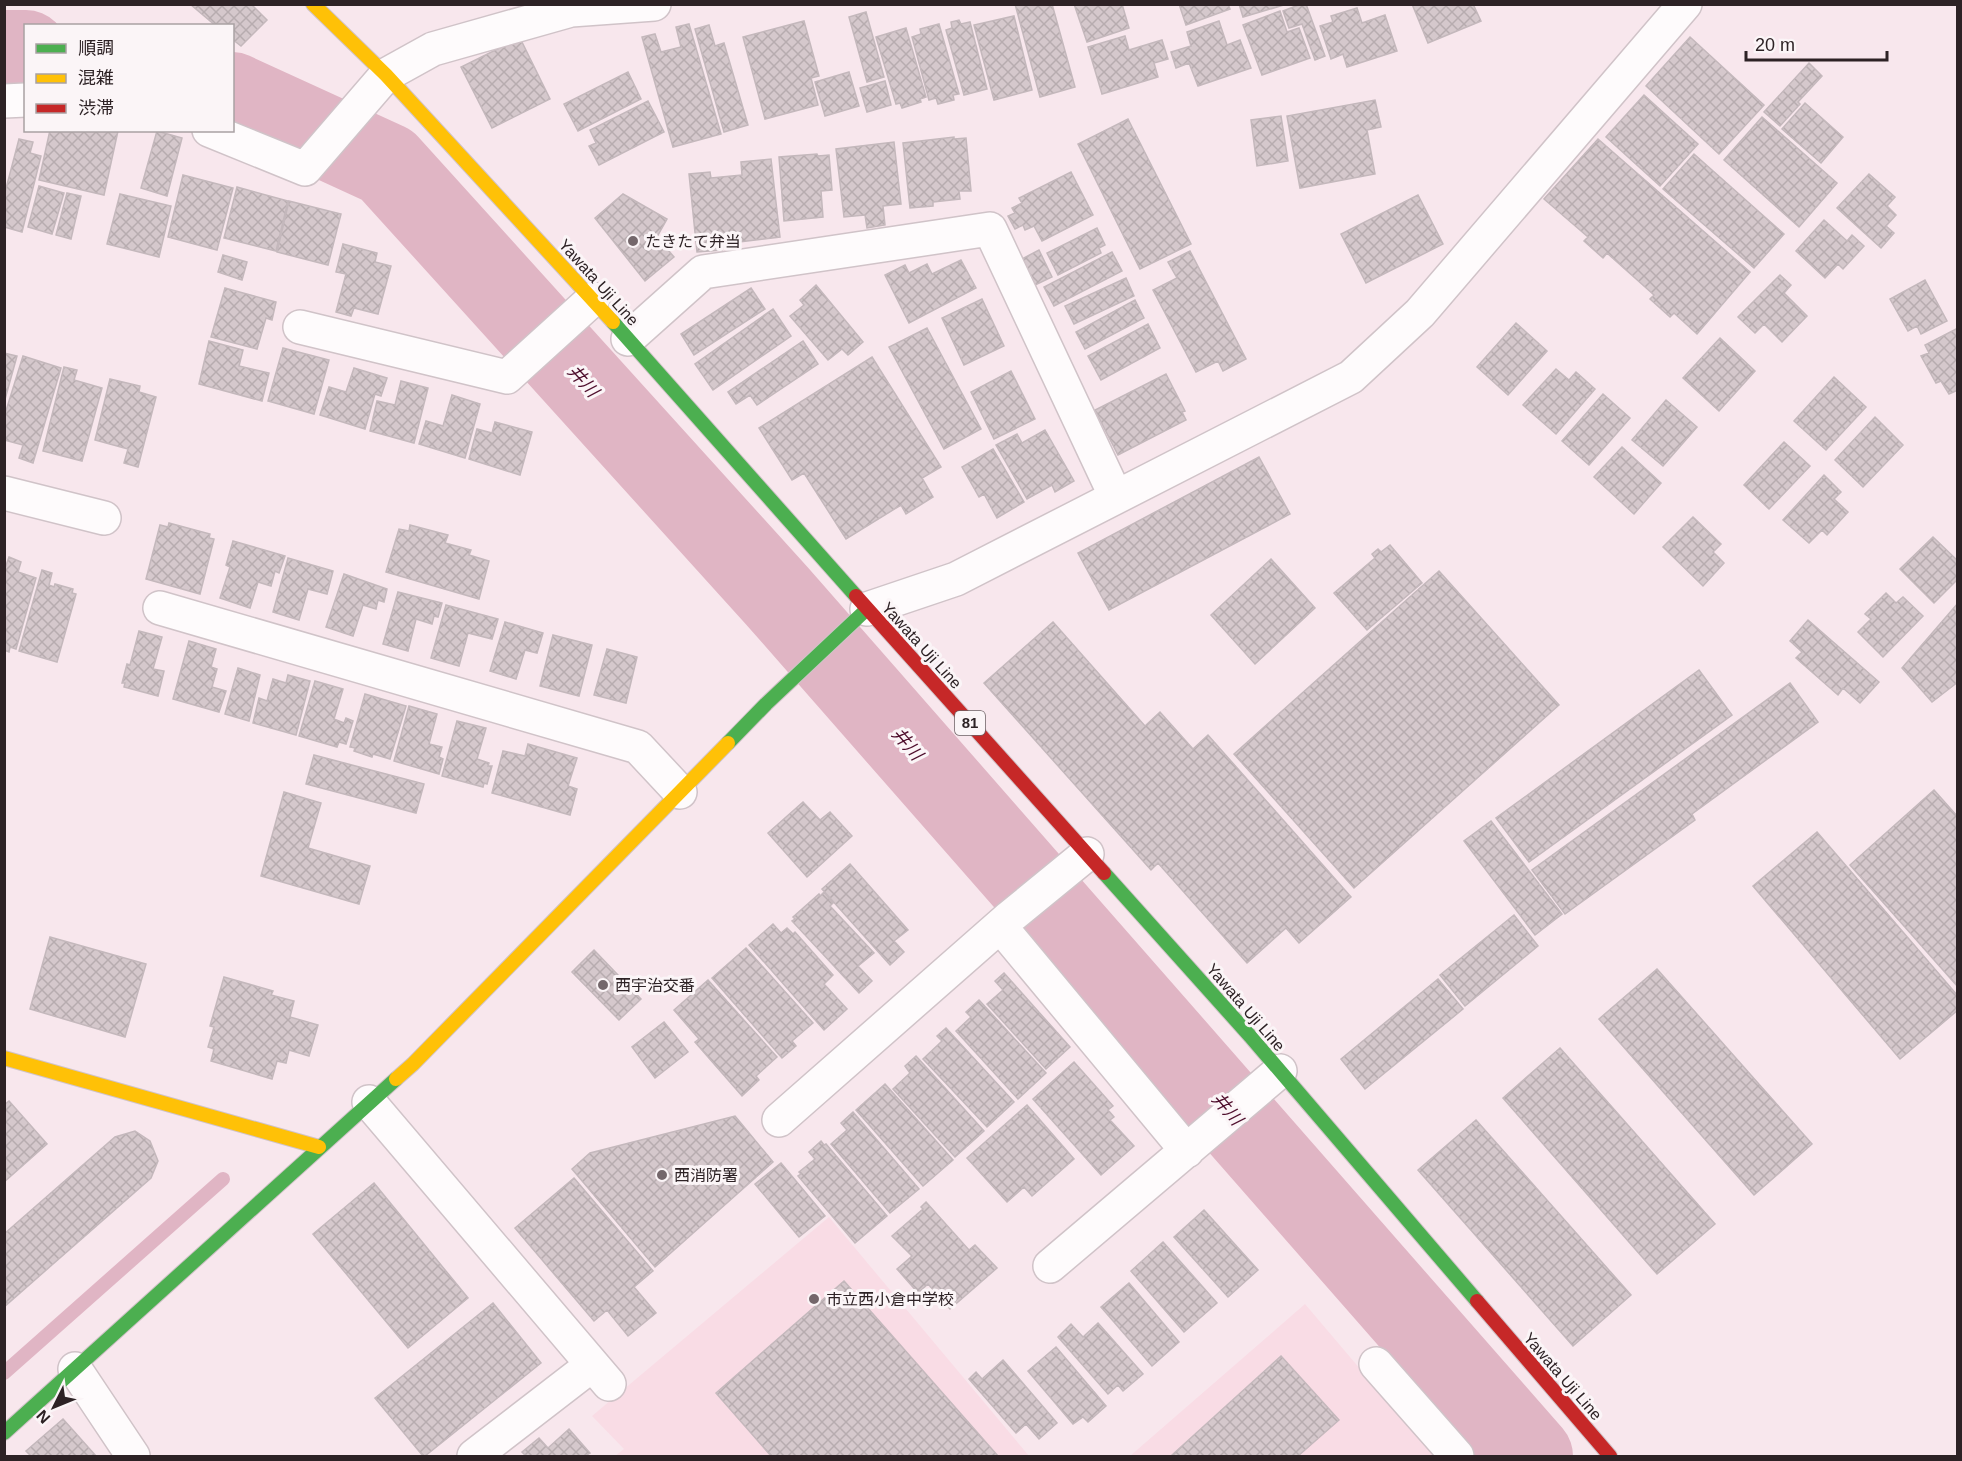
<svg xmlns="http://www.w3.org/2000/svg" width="1962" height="1461" font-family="Arial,'Noto Sans JP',sans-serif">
<defs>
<pattern id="building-cross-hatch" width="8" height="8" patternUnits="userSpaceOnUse" patternTransform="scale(1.5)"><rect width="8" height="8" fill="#d5c8cc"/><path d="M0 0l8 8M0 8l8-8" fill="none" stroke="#b7acaf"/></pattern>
</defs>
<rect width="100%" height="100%" fill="#f8e7ed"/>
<path fill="#f9dce5" d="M829 1217 1029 1456H615L624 1449 592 1416Z
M1305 1304 1434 1456H1130Z"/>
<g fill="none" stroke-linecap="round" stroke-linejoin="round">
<path stroke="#e0b5c4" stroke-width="14" d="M4 1373 223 1179"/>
<path stroke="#e0b5c4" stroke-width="84" d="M4 52H26
M232 94 387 165 777 596 1531 1456"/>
</g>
<path fill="url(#building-cross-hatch)" stroke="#c4b8bc" stroke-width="1.5" d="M190 4H251L267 20 241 46 232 39V26H216Z
M1015 4H1052L1075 87 1040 97Z
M1074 4H1122L1129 28 1087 42Z
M1179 4H1228L1230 9 1186 25Z
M1239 4H1284V5L1243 17Z
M1301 4H1306L1325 56 1315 60 1302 24 1289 28 1283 11Z
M1412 4H1473L1481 21 1428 43Z
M1357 8 1362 23 1385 15 1397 51 1347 67 1343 54 1331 59 1320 26 1333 22 1331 16Z
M1280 11 1287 32 1299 28 1310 58 1262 75 1243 25Z
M866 12 884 77 867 82 849 17Z
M1014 16 1032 90 994 100 974 25Z
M959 20 961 24 970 22 987 89 964 95 946 30 952 28 951 22Z
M804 21 819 76 811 78 818 105 765 119 743 37Z
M1219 21 1227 45 1240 40 1251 68 1198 86 1189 63 1176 68 1171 52 1191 46 1187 32Z
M689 24 721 134 673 147 642 37 655 34 661 52 681 47 676 27Z
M939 24 959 94 953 95 954 100 938 104 936 98 929 100 912 37 921 34 920 29Z
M709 25 715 46 724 43 748 125 724 132 695 29Z
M906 28 926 97 920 99 921 102 902 108 900 103 896 104 876 37Z
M1125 36 1129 50 1162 40 1168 59 1154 63 1158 77 1102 94 1088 47Z
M1690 37 1764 105 1719 154 1646 86Z
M520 38 550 99 492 128 461 67Z
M1809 63 1822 76 1798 102 1800 104 1780 126 1764 112Z
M628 72 641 99 578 131 564 104Z
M849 72 859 106 825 116 815 82Z
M885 81 891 105 867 112 860 88Z
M1644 95 1698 144 1660 186 1606 137Z
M1375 100 1381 127 1367 130 1375 174 1300 188 1287 116Z
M648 101 664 132 599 165 589 146 596 143 590 130Z
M1805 103 1843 137 1821 163 1782 129Z
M1281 116 1288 161 1257 166 1251 120Z
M1762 117 1837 183 1799 227 1724 160Z
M1128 119 1191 244 1140 269 1078 144Z
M50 130 118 131 104 195 39 180Z
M157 131 182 138 167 196 141 188Z
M954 137V139L966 138 971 191H959L960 199 933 202V206L910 208 903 143Z
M19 139 33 142 30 153 41 156 22 232 4 227V196Z
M1598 139 1750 272 1697 334 1674 313 1670 317 1650 299 1654 295 1607 253 1603 258 1584 241 1588 237 1544 199Z
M894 142 901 204 883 206 885 225 867 228 865 215 844 217 836 149Z
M817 154 818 156 829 155 832 190 821 191 823 217 784 221 779 157Z
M1694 154 1784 234 1754 268 1663 189Z
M771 159 780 237 722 244V250L697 252 689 174 710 172 711 178 742 175 741 162Z
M1071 172 1093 215 1042 241 1034 226 1025 230 1023 225 1015 229 1008 216 1015 213 1012 208 1022 203 1019 198Z
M1869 174 1895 197 1887 206 1896 215 1886 226 1894 233 1881 248 1837 208Z
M183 175 233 188 217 250 168 237Z
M39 186 64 193 52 234 28 227Z
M237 187 288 201 276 251 224 238Z
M67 193 81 196 71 239 56 235Z
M120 194 171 206 159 257 107 244Z
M623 194 667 219 657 237 674 257 645 281 595 218Z
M1418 195 1443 244 1366 283 1341 234Z
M289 201 341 214 328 265 277 252Z
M1824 220 1847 241 1852 235 1864 246 1843 269 1838 264 1825 278 1796 251Z
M1097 228 1105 245 1099 248 1101 253 1058 275 1047 253Z
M343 244 377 253 375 262 391 266 378 314 354 308 351 316 336 312 346 274 336 272Z
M1039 250 1052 277 1033 286 1020 260Z
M1190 251 1246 359 1223 371 1218 361 1196 372 1153 290 1177 278 1168 262Z
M1112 252 1122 271 1054 306 1044 287Z
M223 255 247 262 242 280 218 272Z
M961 260 976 288 909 323 885 275 905 265 909 273 927 264 932 274Z
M1780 275 1791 285 1784 293 1807 316 1782 342 1764 324 1755 333 1738 317Z
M1126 278 1134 296 1074 324 1065 306Z
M1925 280 1947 321 1921 334 1917 326 1908 331 1890 299Z
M816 285 863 342 848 355 842 349 828 360 790 316 804 305 800 300Z
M225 288 276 302 272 320 266 318 257 349 211 337Z
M751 288 765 309 694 355 681 334Z
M982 299 1004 346 964 365 942 318Z
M1135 300 1144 318 1085 349 1076 332Z
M773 309 791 336 713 390 695 364Z
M1516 323 1547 351 1508 395 1477 367Z
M1148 324 1160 348 1101 380 1088 356Z
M927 328 981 429 944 449 889 347Z
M1958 328V390L1949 394 1941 381 1936 383 1921 356 1929 353 1925 345Z
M1720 338 1755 371 1719 411 1683 378Z
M209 341 243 350 239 366 269 373 262 401 199 384Z
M803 341 818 364 757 405 750 395 736 404 728 392Z
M283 348 329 360 314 414 268 401Z
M4 353 17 356 4 403Z
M23 356 61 368 33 463 19 458 23 445 4 440V417Z
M872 357 941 467 922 478 933 497 906 514 901 505 846 539 804 473 792 480 759 428Z
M64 367 77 370 74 380 102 388 82 461 43 451Z
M354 368 387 378 381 396 375 394 365 429 320 415 329 387 346 392Z
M1556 369 1569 380 1576 372 1595 389 1556 434 1523 405Z
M1011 371 1035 419 994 439 971 392Z
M1166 374 1185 411 1182 412 1186 420 1118 455 1095 410Z
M1834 377 1866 407 1826 450 1794 421Z
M110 379 140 386 139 392 156 397 138 467 124 463 128 449 95 440Z
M401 381 428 388 414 443 370 431 377 401 395 405Z
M1603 394 1630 418 1589 465 1562 441Z
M452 395 480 404 465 458 419 444 426 421 443 426Z
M1666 400 1697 427 1663 466 1632 440Z
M1875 417 1903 445 1863 487 1835 460Z
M495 422 532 432 520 475 469 459 477 429 492 433Z
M1045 430 1074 481 1055 492 1052 485 1027 499 996 445 1017 434 1022 443Z
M1784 442 1810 466 1769 509 1744 485Z
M1622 447 1661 483 1634 514 1594 477Z
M993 449 1024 502 997 518 984 494 979 497 962 467Z
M1259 457 1290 514 1109 610 1078 553Z
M1824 475 1841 492 1834 499 1848 512 1827 535 1822 530 1809 543 1783 520Z
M1693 517 1721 544 1713 552 1724 563 1703 586 1663 547Z
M169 523 210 534 209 538 214 539 200 594 146 579 160 525 168 527Z
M410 525 448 535 445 543 471 550 469 555 489 561 479 599 386 572 399 529 409 531Z
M1933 537 1958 561V579L1934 603 1900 569Z
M233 541 285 556 279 573 275 571 271 586 258 582 250 608 220 598 230 567 226 565Z
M1390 545 1422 583 1367 630 1334 593 1375 558 1372 554 1378 549 1381 552Z
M9 557 21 562 18 572 36 578 16 649 10 647 9 652 4 650V571Z
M288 558 333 571 327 594 308 589 299 620 273 612Z
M1271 559 1315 608 1255 664 1211 615Z
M42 570 52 573 49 585 54 587 55 584 73 589 72 593 76 594 57 662 19 651Z
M1439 571 1559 705 1354 888 1234 754Z
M344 574 387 589 384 602 378 600 376 609 363 605 353 636 326 627Z
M398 592 442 603 438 617 434 616 432 624 416 619 408 651 383 644Z
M1886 593 1896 603 1903 597 1923 616 1883 657 1858 632 1871 619 1865 614Z
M1958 603V682L1932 702 1902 668Z
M446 605 498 619 492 639 468 633 459 666 431 658Z
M1808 620 1879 682 1860 703 1843 688 1838 695 1796 658 1802 652 1790 641Z
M505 622 543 633 537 653 525 650 516 679 490 671Z
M1053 622 1145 726 1160 712 1193 749 1208 735 1351 897 1299 943 1286 928 1247 963 1158 863 1151 870 984 683Z
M139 631 162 637 153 669 164 671 158 696 124 687 125 683H122L127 664 130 665Z
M553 635 592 645 579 696 540 686Z
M189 641 216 649 211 667 217 669 212 687 226 691 219 712 173 699Z
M607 649 637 657 626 703 594 695Z
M238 668 260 675 249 721 225 714Z
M1699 670 1732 715 1529 862 1496 818Z
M288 675 310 681 296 735 253 723 259 698 267 701 273 679 286 683Z
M315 681 343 689 334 719 344 723 346 718 353 721 346 744 339 742 337 747 299 736Z
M1790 683 1818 722 1692 814 1695 820 1565 914 1532 870Z
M365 694 406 706 390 759 373 754 372 757 354 751 355 748 350 747Z
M409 706 437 714 429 744 442 747 439 757 443 759 439 774 394 761Z
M457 721 486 728 477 759 489 763 488 766H492L487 784 484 783 483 787 442 776Z
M528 744 577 758 568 786 577 789 570 815 492 793 503 751 525 756Z
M314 755 424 784 416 813 306 784Z
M1934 790 1958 817V987L1850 865Z
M284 792 321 803 308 848 370 866 359 904 261 876Z
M803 802 820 820 830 812 852 836 807 877 768 833Z
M1491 821 1562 914 1535 935 1464 841Z
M1817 832 1958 996V1010L1900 1059 1753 886Z
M850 864 908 930 894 941 904 952 890 965 822 889Z
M824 892 833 903 830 906 874 953 858 966 872 981 859 993 792 921 795 919 793 917 819 894 820 896Z
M1514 915 1538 946 1465 1006 1440 975Z
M773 924 781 933 787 928 793 934 795 932 833 975 824 984 847 1009 824 1030 749 945Z
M50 937 146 964 125 1037 30 1009Z
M746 948 813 1023 792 1041 796 1046 782 1058 712 978Z
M594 950 641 999 619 1020 572 972Z
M1657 969 1812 1144 1754 1195 1599 1019Z
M1004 973 1070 1047 1046 1069 987 1004 1003 990 995 981Z
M224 977 273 991 271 995 294 1001 290 1017 318 1025 309 1056 289 1050 286 1063 277 1061 272 1079 211 1061 214 1049 208 1047 214 1027 210 1026Z
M1438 979 1463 1009 1365 1089 1341 1059Z
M708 980 777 1057 756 1076 759 1080 742 1096 695 1042 699 1039 674 1010Z
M979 1000 1046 1073 1018 1099 956 1031 971 1017 966 1012Z
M664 1022 688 1052 655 1078 632 1047Z
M946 1028 1014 1102 987 1127 923 1059 942 1041 937 1036Z
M1560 1048 1715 1224 1657 1274 1503 1098Z
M916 1056 984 1131 955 1157 893 1089 910 1073 905 1066Z
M1074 1062 1113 1106 1108 1110 1114 1117 1110 1120 1134 1146 1101 1175 1033 1099Z
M885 1084 953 1160 923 1186 856 1110Z
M9 1101 47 1144 4 1182V1105Z
M1027 1105 1074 1159 1032 1196 1024 1187 1007 1202 967 1158Z
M853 1112 919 1189 890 1213 831 1144 847 1130 841 1123Z
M735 1116 773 1162 655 1267 572 1169 590 1153Z
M1476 1120 1631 1295 1573 1346 1418 1170Z
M135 1131 150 1141 158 1161 151 1178 4 1307V1234L115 1137Z
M821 1141 824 1145 826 1144 887 1216 855 1243 798 1176 801 1174 799 1172 815 1159 809 1152Z
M781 1163 825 1216 799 1237 755 1184Z
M574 1178 653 1271 634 1287 656 1313 628 1336 607 1310 594 1321 515 1228Z
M374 1183 468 1298 408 1348 313 1234Z
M926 1202 969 1250 975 1245 997 1268 950 1309 928 1284 918 1293 897 1269 912 1256 892 1236 923 1209 921 1207Z
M1204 1210 1258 1270 1228 1297 1174 1237Z
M1163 1242 1217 1303 1184 1332 1131 1271Z
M844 1281 998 1456H771L716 1393Z
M1129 1283 1179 1342 1152 1366 1101 1307Z
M493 1303 541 1363 425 1456H423L375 1398Z
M1098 1323 1143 1374 1123 1391 1118 1385 1108 1394 1058 1337 1071 1324 1083 1337Z
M1056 1347 1106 1406 1088 1422 1083 1417 1073 1424 1028 1371Z
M1281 1356 1339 1420 1298 1456H1171Z
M1003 1360 1057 1423 1039 1439 1026 1424 1016 1433 969 1379 976 1372 982 1379Z
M63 1419 96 1456H31L26 1451Z
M569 1429 590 1453 585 1456H526L522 1452 539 1438 548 1448Z"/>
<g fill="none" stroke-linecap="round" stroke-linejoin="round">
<g stroke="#d0c3c8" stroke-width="36">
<path id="street" d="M4 101 26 100
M209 130 305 169 386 75 433 49 571 10 654 4
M300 327 507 377 593 299
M628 339 703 272 990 229 1116 497
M4 493 104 518
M160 608 638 747 680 792
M867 609 956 579 1351 377 1420 313 1685 4
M1000 926 1187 1151
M369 1102 609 1384
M779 1120 1010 917 1087 854
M1050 1266 1280 1071
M1376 1364 1457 1456
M75 1369 133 1456
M474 1456 592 1365"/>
</g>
<g stroke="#d0c3c8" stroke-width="16">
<path id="fast" d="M613 322 856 596
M728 743 766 704 867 609
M1104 873 1250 1036 1477 1301
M4 1433 396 1079"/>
</g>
<g stroke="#d0c3c8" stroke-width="16">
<path id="slow" d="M313 4 386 75 613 322
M4 1058 319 1147
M396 1079 413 1064 728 743"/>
</g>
<g stroke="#d0c3c8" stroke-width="16">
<path id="jam" d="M856 596 1104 873
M1477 1301 1610 1456"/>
</g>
<use href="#street" stroke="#fefbfc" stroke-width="33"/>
<use href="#fast" stroke="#4caf50" stroke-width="14"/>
<use href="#slow" stroke="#ffc107" stroke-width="14"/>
<use href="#jam" stroke="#c62828" stroke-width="14"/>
</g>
<g fill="#74676b" stroke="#fbf5f7" stroke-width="2">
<circle cx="633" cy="241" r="6"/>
<circle cx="603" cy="985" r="6"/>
<circle cx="662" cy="1175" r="6"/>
<circle cx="814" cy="1299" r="6"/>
</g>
<g text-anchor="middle" stroke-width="6" stroke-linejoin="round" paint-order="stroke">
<rect fill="#fbf5f7" stroke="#6b6164" stroke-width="1.5" x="955" y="711" width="30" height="24" rx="4.5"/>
<g font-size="15" font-weight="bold" fill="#2d2225">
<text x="970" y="728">81</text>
</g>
<g font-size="16" fill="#2d2225" stroke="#fbf5f7" text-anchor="start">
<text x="645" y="247">たきたて弁当</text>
<text x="615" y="991">西宇治交番</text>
<text x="674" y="1181">西消防署</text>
<text x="826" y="1305">市立西小倉中学校</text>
</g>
<g font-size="16" fill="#2d2225" stroke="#fbf5f7">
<text transform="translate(599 282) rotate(48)" y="6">Yawata Uji Line</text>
<text transform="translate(922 645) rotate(48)" y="6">Yawata Uji Line</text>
<text transform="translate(1246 1007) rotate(49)" y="6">Yawata Uji Line</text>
<text transform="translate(1563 1376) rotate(49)" y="6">Yawata Uji Line</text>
</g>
<g font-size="18" font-style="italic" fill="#4e0e2c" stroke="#fbf5f7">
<text transform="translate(583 381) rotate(48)" y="6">井川</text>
<text transform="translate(907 744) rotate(49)" y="6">井川</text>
<text transform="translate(1227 1109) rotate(49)" y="6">井川</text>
</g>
</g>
<rect width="1962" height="1461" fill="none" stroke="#2d2225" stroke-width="12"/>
<rect x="24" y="24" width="210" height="108" fill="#fbf5f7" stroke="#a9a1a3" stroke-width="1.5"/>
<rect x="36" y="44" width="30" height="9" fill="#4caf50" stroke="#a9a1a3" stroke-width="1.5"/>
<text x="78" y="54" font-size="18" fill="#2d2225">順調</text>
<rect x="36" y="74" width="30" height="9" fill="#ffc107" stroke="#a9a1a3" stroke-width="1.5"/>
<text x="78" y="84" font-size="18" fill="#2d2225">混雑</text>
<rect x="36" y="104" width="30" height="9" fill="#c62828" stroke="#a9a1a3" stroke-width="1.5"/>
<text x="78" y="114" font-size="18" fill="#2d2225">渋滞</text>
<g transform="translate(54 1407) rotate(227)" stroke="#fbf5f7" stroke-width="4.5" paint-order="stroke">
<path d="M0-4.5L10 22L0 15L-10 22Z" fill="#2d2225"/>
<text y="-9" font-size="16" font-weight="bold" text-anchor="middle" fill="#2d2225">N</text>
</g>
<path d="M1746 51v9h141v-9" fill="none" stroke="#2d2225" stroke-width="3"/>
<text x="1755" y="51" font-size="18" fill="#2d2225" stroke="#fbf5f7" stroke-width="4.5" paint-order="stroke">20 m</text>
</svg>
